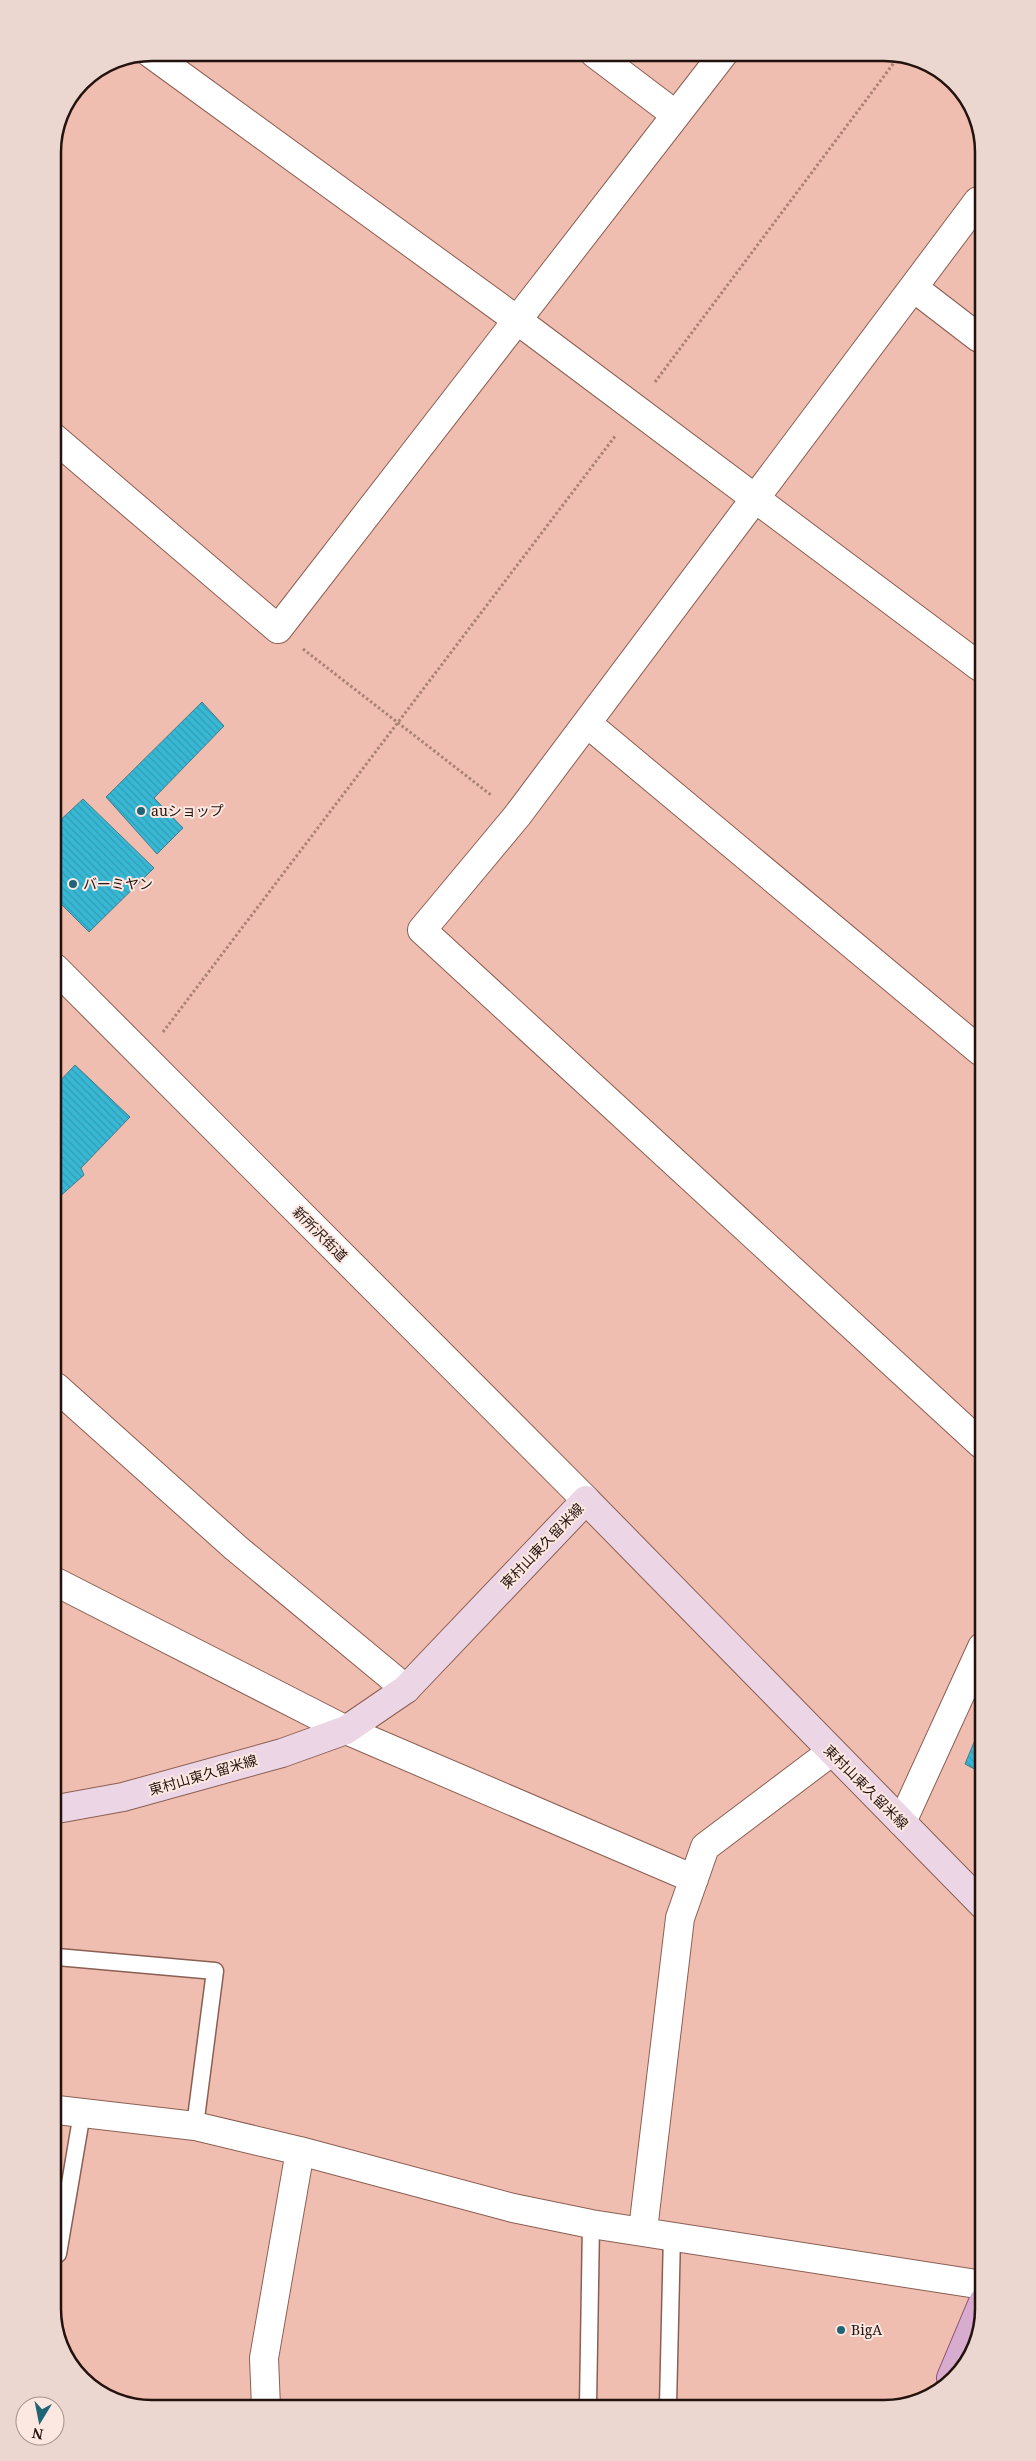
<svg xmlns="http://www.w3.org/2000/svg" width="1036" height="2461" font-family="'Noto Serif','Noto Sans JP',serif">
<defs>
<pattern id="building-back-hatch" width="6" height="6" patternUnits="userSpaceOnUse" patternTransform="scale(1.25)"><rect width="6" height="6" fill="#38b8d4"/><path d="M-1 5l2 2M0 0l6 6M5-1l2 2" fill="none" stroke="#319db5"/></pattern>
</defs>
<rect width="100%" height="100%" fill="#f0beb0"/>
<path fill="url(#building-back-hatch)" stroke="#457c89" d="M202 702 224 726 154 798 183 828 157 854 106 797Z
M83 799 154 868 89 932 54 897V826Z
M75 1065 130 1117 81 1168 84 1175 57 1199 55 1197V1086Z
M982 1723V1773L965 1764Z"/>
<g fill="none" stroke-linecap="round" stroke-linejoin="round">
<g stroke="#8b5f53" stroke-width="19">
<path id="service" d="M57 1957 215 1971 195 2126
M58 2254 82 2113
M588 2405 591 2224
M668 2405 672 2235"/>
</g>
<g stroke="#8b5f53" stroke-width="30">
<path id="minor" d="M150 53 517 320 980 667
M594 53 676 115
M978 201 517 816 422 930 981 1444
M914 288 979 338
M53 437 278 629 724 53
M588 724 980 1051
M56 1387 236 1548 406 1689
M56 1582 346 1730 694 1879
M902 1822 982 1647
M57 2110 195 2126 300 2151 513 2208 591 2224 983 2285
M643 2230 680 1918 705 1847 831 1752
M266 2407 264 2358 300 2151"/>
</g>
<g stroke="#8b5f53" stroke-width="30">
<path id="tertiary" d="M55 968 586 1500"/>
</g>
<g stroke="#8b5f53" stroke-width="30">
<path id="secondary" d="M57 1809 123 1797 282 1753 346 1730 406 1689 586 1500 983 1905"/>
</g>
<g stroke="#885275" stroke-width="30">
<path id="primary" d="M951 2378 983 2302"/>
</g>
<path stroke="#a88177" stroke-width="3" stroke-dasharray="2.5 2.5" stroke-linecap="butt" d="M655 382 899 56
M303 649 491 795
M163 1032 616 435"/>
<use href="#service" stroke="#fff" stroke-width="16"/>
<use href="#minor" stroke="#fff" stroke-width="28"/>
<use href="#tertiary" stroke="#fff" stroke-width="28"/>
<use href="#secondary" stroke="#ecd6e6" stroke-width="28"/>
<use href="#primary" stroke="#d8acce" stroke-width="28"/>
</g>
<g fill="#1f6575" stroke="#fce7e1" stroke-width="2">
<circle cx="141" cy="811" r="5"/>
<circle cx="73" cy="884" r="5"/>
<circle cx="841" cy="2330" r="5"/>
</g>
<g text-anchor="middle" stroke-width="4" stroke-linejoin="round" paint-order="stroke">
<g font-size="14" fill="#23120d" stroke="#fce7e1" text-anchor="start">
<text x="151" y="816">auショップ</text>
<text x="83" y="889">バーミヤン</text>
<text x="851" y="2335">BigA</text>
</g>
<g font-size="14" fill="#23120d" stroke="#fce7e1">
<text transform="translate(320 1234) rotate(45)" y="5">新所沢街道</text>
<text transform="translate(542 1546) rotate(-46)" y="5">東村山東久留米線</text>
<text transform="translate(203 1775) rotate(-16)" y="5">東村山東久留米線</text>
<text transform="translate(866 1787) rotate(45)" y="5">東村山東久留米線</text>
</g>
</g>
<path d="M0 0H1036V2461H0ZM152 61H884A91 91 0 0 1 975 152V2309A91 91 0 0 1 884 2400H152A91 91 0 0 1 61 2309V152A91 91 0 0 1 152 61Z" fill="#ebd6d0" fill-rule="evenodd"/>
<path fill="none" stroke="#23120d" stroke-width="2.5" d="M152 61H884A91 91 0 0 1 975 152V2309A91 91 0 0 1 884 2400H152A91 91 0 0 1 61 2309V152A91 91 0 0 1 152 61Z"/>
<g transform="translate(40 2421) rotate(190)"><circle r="24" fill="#fce7e1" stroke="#a5928c"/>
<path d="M0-4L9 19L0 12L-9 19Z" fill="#1f6575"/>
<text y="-8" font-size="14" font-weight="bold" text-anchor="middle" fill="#23120d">N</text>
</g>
</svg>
